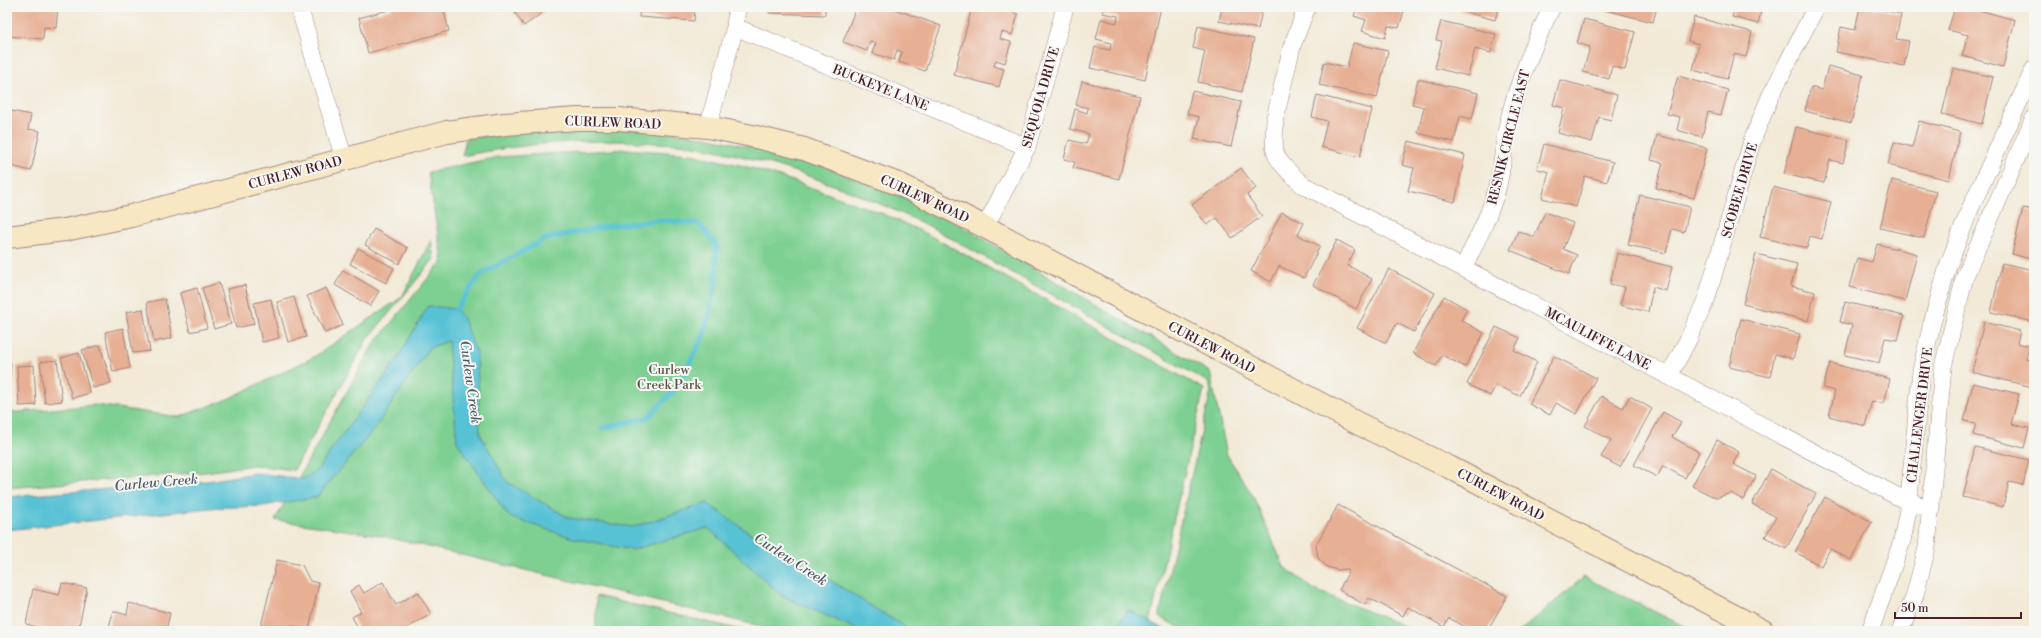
<svg xmlns="http://www.w3.org/2000/svg" width="2041" height="638" font-family="'Libre Bodoni',serif">
<rect width="100%" height="100%" fill="#f6f6f2"/>
<filter id="ink" filterUnits="userSpaceOnUse"><feTurbulence type="fractalNoise" baseFrequency=".025" numOctaves="2"/><feDisplacementMap in="SourceGraphic" scale="8" xChannelSelector="R" yChannelSelector="G"/><feConvolveMatrix kernelMatrix="1 2 1 2 8 2 1 2 1" color-interpolation-filters="sRGB"/></filter>
<filter id="wash" filterUnits="userSpaceOnUse"><feTurbulence type="fractalNoise" baseFrequency=".012" numOctaves="4" result="noise"/><feDisplacementMap in="SourceGraphic" scale="16" xChannelSelector="R" yChannelSelector="G"/><feGaussianBlur stdDeviation="0.9" result="paint"/><feColorMatrix in="noise" values="0 0 0 0 0 0 0 0 0 0 0 0 0 0 0 0 0 1.4 0 .05"/><feComposite in="paint" operator="in"/></filter>
<g filter="url(#wash)">
<rect width="100%" height="100%" fill="#f2ead7"/>
<path fill="#7ed092" stroke="#64785e" d="M578 129H643L706 137 801 158 906 198 960 225 1210 372 1227 455 1253 496 1284 567 1315 590 1417 631H1186L1159 617 1211 391 1208 382 929 226C855 191 775 160 694 146 681 143 668 144 655 143 591 138 524 143 462 156L466 139 505 133Z
M627 149 691 154 748 167 796 182 881 213 925 233 973 259 1204 389 1148 631H781L378 535 275 520 373 345 442 261 428 172 498 157Z
M431 240 434 259 366 341 294 470 254 465 206 472 7 488V413L96 405 179 417 228 399 314 357 402 297Z
M1584 577 1694 631H1520Z
M596 596 746 631H596Z"/>
<path fill="#59c2d5" stroke="#527080" d="M428 306 456 309 462 316 477 354 480 434 507 482 569 518 633 527 707 503 758 539 833 582 911 631H861L782 596 708 528 632 550 573 538 509 517 457 442 448 341 429 348 375 428 317 497 262 506 210 508 7 530V497L207 481 255 473 303 479 317 470 396 361Z
M1128 610 1168 631H1113Z"/>
<g fill="none" stroke-linecap="round" stroke-linejoin="round">
<path stroke="#59c2d5" stroke-width="5" d="M453 313 481 274 545 239 608 226 658 220 699 224 716 244V283L703 337 677 388 647 418 602 428"/>
</g>
<g id="blocks">
<path fill="#e7af93" d="M7 7H58L56 28 44 27 43 39 7 36 9 12H7Z
M391 7H443L449 31 368 53 359 18 392 9Z
M511 7H550L524 26Z
M640 7H695L694 21 639 17Z
M769 7H825V15L769 13Z
M856 7H889L941 26 925 71 899 62 902 52 897 50 894 60 872 53 876 43 870 41 867 51 843 42Z
M972 7H993L1018 14 1012 35 1002 32 1000 39 1011 42 1005 63 996 60 994 66 1004 69 999 87 954 75Z
M1104 7H1161L1145 80 1090 68 1095 47 1110 50 1111 43 1096 39 1101 19 1117 23 1118 16 1102 13Z
M1222 7H1263L1258 29 1219 21Z
M1357 7H1405L1399 28 1388 26 1385 38 1362 31 1366 20 1354 16Z
M1458 7H1499L1495 20 1458 10Z
M1593 7H1657L1653 22Z
M1735 7H1762L1758 24 1732 17Z
M1860 7H1871L1901 14 1896 39 1909 41 1904 66 1836 52 1841 27 1855 30Z
M1955 7H1968L2015 20 2003 67 1962 56 1968 35 1948 30Z
M1694 17 1752 32 1746 57 1734 54 1727 79 1693 70 1699 44 1688 41Z
M1584 19 1635 32 1625 70 1612 66 1609 79 1583 72 1590 47 1577 43Z
M1441 21 1496 34 1491 53 1475 49 1468 76 1435 68 1442 41 1436 40Z
M1198 26 1254 39 1242 92 1198 82 1205 51 1193 48Z
M1353 43 1388 51 1377 98 1319 85 1324 62 1347 67Z
M1828 66 1863 75 1851 123 1805 111 1811 87 1822 90Z
M1953 68 1993 77 1982 124 1942 114Z
M1678 76 1728 90 1721 115 1708 112 1702 137 1677 130 1680 117 1667 114Z
M1418 79 1478 93 1472 119 1460 116 1454 142 1418 133 1424 107 1412 104Z
M1560 80 1617 95 1611 120 1599 117 1592 142 1558 133 1564 108 1553 105Z
M1082 81 1140 96 1119 179 1073 168 1075 162 1064 159 1069 140 1086 144 1089 134 1070 129 1075 109 1087 113 1088 108 1076 105Z
M1192 91 1241 102 1231 147 1194 139 1199 117 1187 114Z
M1317 95 1372 109 1360 157 1321 147 1327 121 1312 117Z
M7 110 31 115 28 129 40 131 31 171 7 165Z
M1919 121 1960 132 1949 180 1888 165 1894 142 1912 147Z
M1796 127 1849 140 1843 163 1830 160 1824 183 1784 174Z
M1657 135 1707 148 1694 198 1656 188 1663 163 1651 160Z
M1408 141 1465 155 1455 202 1408 191 1414 168 1402 165Z
M1544 144 1613 162 1607 182 1585 176 1576 207 1542 198 1549 172 1537 169Z
M1241 168 1256 188 1247 195 1262 216 1232 238 1217 218 1207 225 1192 205Z
M1892 180 1936 191 1924 238 1880 228Z
M1773 187 1831 202 1822 239 1810 236 1807 248 1760 237Z
M1640 195 1690 207 1684 232 1672 229 1666 253 1628 245Z
M2023 208 2034 210V260L2012 254Z
M1282 212 1304 223 1298 235 1320 246 1304 278 1279 266 1271 282 1251 271Z
M1545 212 1573 223 1563 249 1577 255 1569 274 1510 250 1518 231 1534 237Z
M374 229 408 248 399 264 365 245Z
M1337 240 1355 250 1347 265 1372 279 1356 309 1313 285Z
M1877 244 1917 254 1905 301 1849 287 1857 258 1872 262Z
M358 248 394 268 386 283 350 264Z
M1617 253 1672 267 1666 291 1653 287 1648 312 1620 305 1625 287 1610 284Z
M1756 254 1797 264 1791 286 1815 292 1808 321 1743 304Z
M2002 263 2034 270V322L1991 312Z
M1389 269 1435 293 1414 332 1397 323 1386 343 1357 328Z
M343 270 379 291 370 306 335 285Z
M219 283 231 324 214 329 202 288Z
M245 285 254 324 236 328 227 289Z
M197 288 207 328 190 332 180 293Z
M326 288 343 325 325 333 307 296Z
M1444 296 1467 309 1461 320 1484 333 1465 367 1442 355 1436 366 1413 353Z
M294 297 306 337 288 342 277 302Z
M165 299 172 338 154 342 147 302Z
M271 299 279 338 262 342 254 303Z
M1845 302 1904 316 1898 340 1885 338 1879 363 1845 355 1852 325 1840 322Z
M143 309 150 351 133 353 126 312Z
M1741 319 1800 334 1793 359 1775 354 1770 377 1729 367Z
M1984 322 2020 331 2017 343 2029 346 2026 359 2034 361V376L2032 387 1972 372Z
M1496 327 1520 338 1514 350 1537 362 1520 396 1496 385 1490 396 1467 384Z
M123 328 130 368 113 372 105 332Z
M100 345 111 383 93 388 82 350Z
M79 353 90 393 72 398 61 358Z
M1554 356 1596 378 1577 414 1556 403 1550 415 1529 404Z
M57 360 62 401 45 403 40 362Z
M7 362 11 363 8 403H7Z
M1830 363 1890 379 1884 404 1872 401 1865 426 1829 416 1835 391 1823 388Z
M34 365 36 405 19 406 17 366Z
M1973 383 2019 394 2011 424 2029 428 2024 448 1973 435 1976 423 1964 421Z
M1601 396 1623 408 1630 396 1652 409 1620 467 1601 457 1611 440 1585 426Z
M1663 412 1681 422 1672 437 1699 452 1685 478 1663 466 1657 477 1634 465Z
M1717 440 1739 452 1733 464 1756 476 1743 500 1731 493 1716 498 1692 486Z
M1975 447 2029 460 2023 485 2009 482 2003 507 1963 497Z
M1771 469 1816 494 1786 549 1765 537 1776 517 1752 504Z
M1825 497 1872 522 1851 560 1830 549 1821 566 1795 552Z
M1338 505 1507 596 1487 631H1473L1449 618 1444 627 1408 607 1403 616 1369 598 1365 605 1339 590 1349 571 1347 569 1337 570 1327 567 1318 558 1316 545Z
M277 560 302 565 310 581 319 583 309 630 290 625 289 631 261 626Z
M383 582 396 605 418 592 431 614 402 631H360L352 617 361 612 350 591 359 585 364 593Z
M62 583 87 588 78 631H52L26 624 33 589 59 595Z
M129 603 170 613 166 631H108L113 611 127 615Z"/>
</g>
</g>
<g filter="url(#ink)">
<use href="#blocks" fill-opacity="0" stroke="#9e8481" stroke-width="1"/>
<g fill="none" stroke-linecap="round" stroke-linejoin="round">
<g stroke="#9e8481" stroke-width="18">
<path id="street" d="M299 7 344 159
M1307 7 1292 46 1275 118C1275 128 1273 140 1275 151 1277 162 1295 178 1303 185L1463 268 1908 502 1932 509
M735 27 1027 147
M708 127 735 27 737 7
M985 227 1027 147 1065 7
M1463 268C1476 242 1489 217 1497 189 1503 168 1503 145 1508 123 1518 82 1533 45 1552 7
M1669 376 1689 338 1707 297 1752 141 1770 97 1816 7
M1870 631 1902 541 1908 509 1921 371 1932 323 1948 266 1970 209 2034 69
M1900 631 1914 598 1927 548 1943 367 1965 276 2034 118"/>
</g>
<g stroke="#9e8481" stroke-width="24">
<path id="secondary" d="M7 237 65 230 131 216 447 132 505 124 578 119H619L708 127 752 136 804 149 901 185 985 227 1361 425 1449 467 1763 631"/>
</g>
<use href="#street" stroke="#fff" stroke-width="17"/>
<use href="#secondary" stroke="#f7e8c3" stroke-width="22"/>
</g>
</g>
<g text-anchor="middle" stroke-width="4" stroke-linejoin="round" paint-order="stroke">
<g font-size="13" fill="#4a1f2b" stroke="#f6f6f2">
<text transform="translate(881 87) rotate(22)" y="5">BUCKEYE LANE</text>
<text transform="translate(1040 97) rotate(-74)" y="5">SEQUOIA DRIVE</text>
<text transform="translate(613 122) rotate(2)" y="5">CURLEW ROAD</text>
<text transform="translate(1508 137) rotate(-76)" y="5">RESNIK CIRCLE EAST</text>
<text transform="translate(295 172) rotate(-15)" y="5">CURLEW ROAD</text>
<text transform="translate(1739 190) rotate(-74)" y="5">SCOBEE DRIVE</text>
<text transform="translate(925 198) rotate(25)" y="5">CURLEW ROAD</text>
<text transform="translate(1598 338) rotate(28)" y="5">MCAULIFFE LANE</text>
<text transform="translate(1212 347) rotate(28)" y="5">CURLEW ROAD</text>
<text transform="translate(1919 415) rotate(-83)" y="5">CHALLENGER DRIVE</text>
<text transform="translate(1501 494) rotate(28)" y="5">CURLEW ROAD</text>
</g>
<g font-size="13" fill="#5a544a" stroke="#f6f6f2">
<text x="669" y="374">Curlew<tspan x="669" dy="15">Creek Park</tspan></text>
</g>
<g font-size="14" font-style="italic" fill="#4f5866" stroke="#f6f6f2">
<text transform="translate(471 382) rotate(82)" y="5">Curlew Creek</text>
<text transform="translate(156 482) rotate(-5)" y="5">Curlew Creek</text>
<text transform="translate(791 559) rotate(33)" y="5">Curlew Creek</text>
</g>
</g>
<rect width="2041" height="638" fill="none" stroke="#f6f6f2" stroke-width="24"/>
<path d="M1895 612v6h126v-6" fill="none" stroke="#4a1f2b" stroke-width="2"/>
<text x="1901" y="612" font-size="12" fill="#4a1f2b" stroke="#f6f6f2" stroke-width="3" paint-order="stroke">50 m</text>
</svg>
